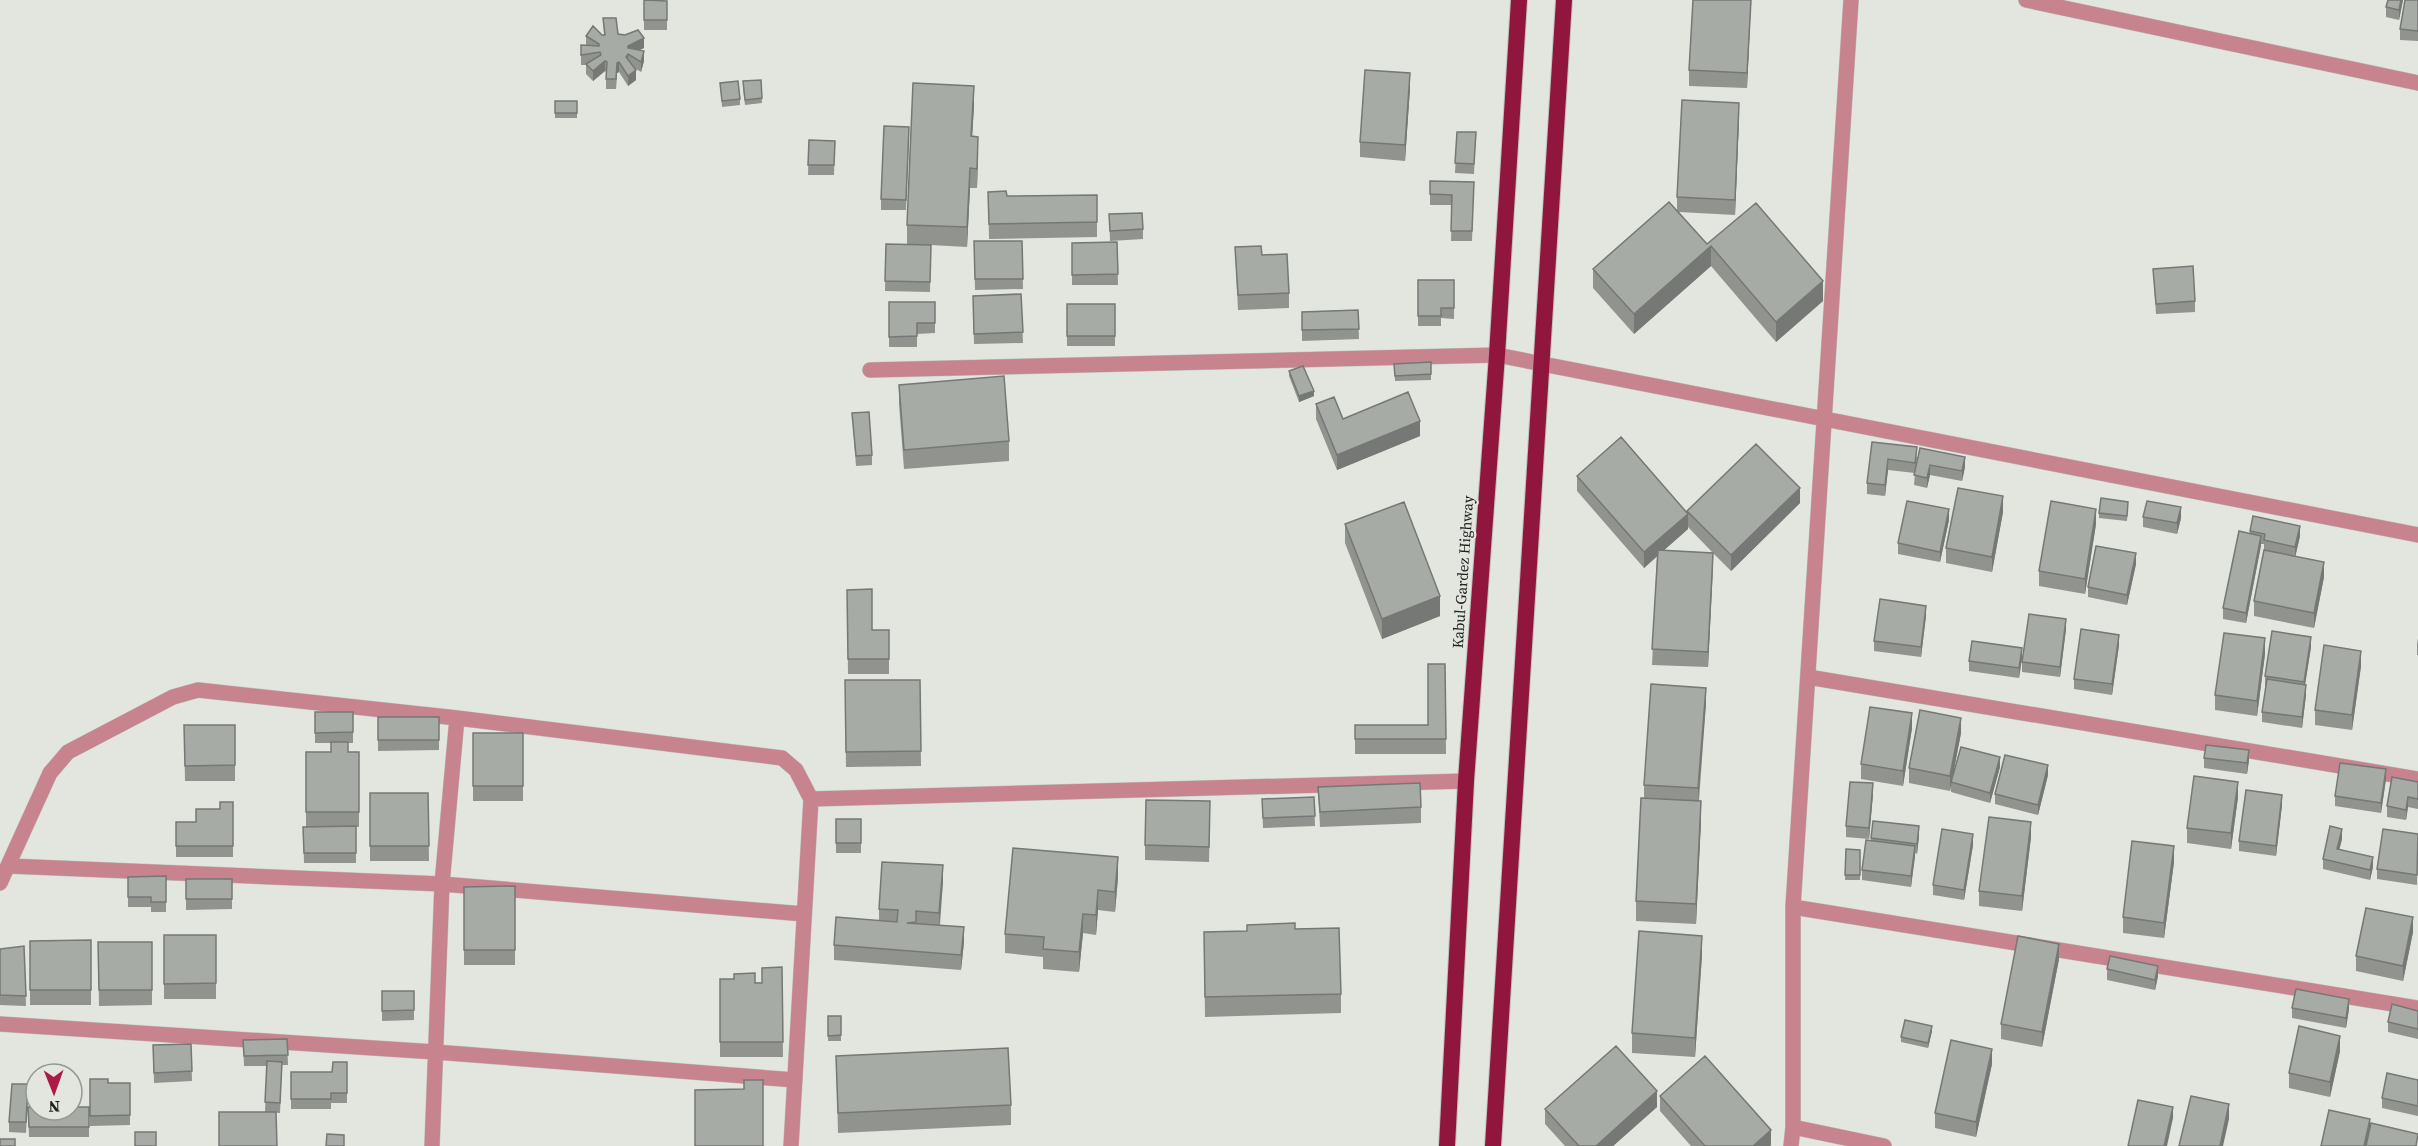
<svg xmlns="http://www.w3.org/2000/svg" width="2418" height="1146" font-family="'Source Serif 4',serif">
<rect width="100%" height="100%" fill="#e2e6df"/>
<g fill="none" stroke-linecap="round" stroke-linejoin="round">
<g stroke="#bfc3bd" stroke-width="16">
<path id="minor" d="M2026 0 2418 83
M870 370 1497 355 2418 535
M1808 677 2418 779
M811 799 1466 781
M9 866 442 884 804 914
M0 883 50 773 68 752 173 697 198 690 457 718 782 758 796 770 811 799 791 1146
M1793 907 2418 1008
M0 1024 435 1052 795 1080
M1793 1127 1884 1146
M432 1146 442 884 457 718
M1791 1146 1793 1127V907L1851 0"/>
</g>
<g stroke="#bfc3bd" stroke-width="18">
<path id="trunk" d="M1447 1146 1466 781 1497 355 1519 0
M1493 1146 1564 0"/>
</g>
<use href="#minor" stroke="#c7838e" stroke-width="15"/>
<use href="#trunk" stroke="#91163e" stroke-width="16"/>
</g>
<path fill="#90938e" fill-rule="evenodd" d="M644 0 667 1V30H644Z
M1751 0 1747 88 1689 86V70Z
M2388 0H2403L2399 20 2386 17V7Z
M2418 0V41L2400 40V29Z
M603 18 618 34 644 48 639 50 644 61 641 72 636 69V80L628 86 619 72 617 73 616 89H606V72L605 71 593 81 586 74V65H581V45H586V36L604 35Z
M761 80 762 103 745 105 743 87Z
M720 83 740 99V105L722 107Z
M1410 88 1405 161 1360 157V142Z
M555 101H577V118H555Z
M974 106 972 136 978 156 977 188H970L967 247 931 245 930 292 885 291 886 244H907V225Z
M1739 118 1735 215 1679 212 1707 244 1823 301 1776 342 1711 266 1634 334 1593 288V269L1677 210V197Z
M1457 132H1476L1474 174 1455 173Z
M909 138 906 210H881V199Z
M809 140 835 141 834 175H808Z
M1430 181 1474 182 1472 241H1451L1452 205H1430Z
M988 192 1007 196 1097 195V237L989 239Z
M1109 214 1143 229V239L1110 241Z
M974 241H1022L1023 289 975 290Z
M1117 242 1118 285H1072V243Z
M1235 247 1289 293V308L1238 310Z
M2153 269 2195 301V312L2156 314Z
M1418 280H1454V319L1441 318V326H1418Z
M1021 294 1023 343 974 344 973 296Z
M889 302H935V333L917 334V347H889Z
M1067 304H1115V346H1067Z
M1358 310 1359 339 1302 341V312Z
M1431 362V380L1395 381 1394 364Z
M1289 371 1314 396 1299 402 1289 376Z
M899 385 1009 441V461L904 469 899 404Z
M1316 404 1343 419 1420 436 1337 470 1316 419Z
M852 413 872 455V465L856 466Z
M1872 442 1917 457 1916 466 1920 448 1965 467 1962 481 1930 475 1927 488 1914 485 1915 473 1888 470 1885 496 1867 494V483Z
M1577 476 1687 513V511L1800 503 1731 571 1713 553 1708 667 1652 665 1657 556 1644 568 1577 491ZM1688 527 1713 553 1664 550 1688 529Z
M2128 507 2127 521 2099 518V513Z
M2003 512 1992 572 1946 563V548Z
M2143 517 2181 518 2177 534 2143 527Z
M1949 520 1940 562 1898 554V543Z
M1345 524 1440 616 1382 639 1345 543Z
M2096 524 2085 594 2039 586V571Z
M2250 531 2300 536 2295 557 2324 577 2314 628 2254 616V601L2264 551V544H2261L2246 623 2223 619V608Z
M2136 564 2127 605 2088 597V587Z
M847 590 872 630H889V674H848Z
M1926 616 1921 657 1874 651V641Z
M2066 629 2060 677 2022 672V662Z
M2418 638V655H2417V645Z
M2119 645 2112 695 2074 689V679Z
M2311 647 2305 684 2306 695 2302 728 2262 722V712L2266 686H2265V676Z
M2265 654 2257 716 2215 710V695Z
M2022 658 2019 678 1969 671V661Z
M1445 664 1446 754H1355V725H1428Z
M2361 666 2352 730 2315 725V710Z
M845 680H920L921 766 846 767Z
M1706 703 1699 801 1701 821 1696 924 1636 921V901L1644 798V785Z
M315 712H353V743H348V752H359V827H356V863H304L303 827H306V752H331V743H315Z
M378 717H439V750L378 751Z
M184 725H235V781H185Z
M1912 728 1903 786 1861 779V764Z
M473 733H523V801H473Z
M1961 733 1952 779 2000 767 1990 803 1951 792V783L1950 791 1909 783V768Z
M2204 758 2249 760 2247 774 2204 768Z
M2048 775 2038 815 1995 804V794Z
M2386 779 2381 813 2335 806V796Z
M2418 782V809L2408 807 2406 820 2387 817V806Z
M1318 787 1421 807V823L1320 827Z
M370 793H428L429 861H370Z
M1873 794 1869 839 1846 837V826Z
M1314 797 1315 826 1263 828 1262 799Z
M2238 797 2231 849 2187 843V828Z
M233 802V857H176V822H196Z
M2282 805 2276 856 2239 851V841Z
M1210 816 1209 862 1145 860V845Z
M836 819H861V853H836Z
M2418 834 2417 885 2377 879V869Z
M1919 836 1917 854 1915 853 1911 887 1862 880V870L1871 841V838Z
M2031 837 2022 911 1979 906V891Z
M2342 839 2339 849 2373 867 2370 880 2323 869V859Z
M1973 845 1964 900 1933 895V885Z
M1846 849 1860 850V880H1845Z
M2174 862 2164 938 2123 933V917Z
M166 876V912H151V907H128V877Z
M1118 877 1115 912 1098 910 1096 935 1083 933 1079 972 1043 969V957L1005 953V934Z
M186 879H232V909L186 910Z
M943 881 940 925 964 942 961 970 834 960V945L879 920V909Z
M515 886V965H464V887Z
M1204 932 1341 994V1013L1205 1017Z
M2413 932 2403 981 2356 971V956Z
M164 935H216V999H164Z
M91 940V1005H30V941Z
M98 942H152V1005L99 1006Z
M24 946 26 1006 0 1005V949Z
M1702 955 1695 1057 1632 1053V1033Z
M2059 959 2042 1047 2001 1039V1024Z
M782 967 783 1057H720V979L762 983Z
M2107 969 2158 976 2155 990 2107 980Z
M382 991H414V1020L382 1021Z
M2292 1008 2349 1009 2346 1028 2292 1018Z
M2418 1011V1039L2388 1032V1022Z
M828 1016H841V1041H828Z
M1932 1031 1928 1048 1901 1042V1037Z
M287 1039 288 1065H282L280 1113 265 1112 267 1066H244L243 1040Z
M191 1044 192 1081 154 1083 153 1045Z
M2340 1051 2330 1097 2289 1088V1073Z
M836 1056 1011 1105V1125L838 1133Z
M347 1062V1103H331V1109H291V1072H332Z
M1992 1064 1976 1137 1935 1128V1113Z
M90 1079 108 1083H130V1125L90 1126Z
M2418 1080V1116L2382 1108V1098Z
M28 1095 26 1133 9 1132V1122Z
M1660 1096 1771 1145 1770 1146H1691L1660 1111Z
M28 1107H89V1137H29Z
M1657 1107 1613 1146H1565L1545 1124V1109Z"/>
<path fill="#757874" d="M1751 0 1747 88V73Z
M2401 0H2403L2399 20V10Z
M644 38V48L629 55 628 54V65L626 57 628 46Z
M644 51V61L641 72V62Z
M605 61V71L593 81V71Z
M619 62V72L617 73 616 89 617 63Z
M636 70V80L628 86V76Z
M1410 73V88L1405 161V145Z
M974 86V106L971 156V136Z
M1739 103V118L1735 215V200Z
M978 137V156L977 188V169Z
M970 168V188L967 247V227Z
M1711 246V266L1634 334V314Z
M1823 281V301L1776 342V322Z
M1314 391V396L1299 402V396Z
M1420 421V436L1337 470V455Z
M1965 457V467L1962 481V471Z
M1888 459V470L1885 496V485Z
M1930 465V475L1927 488V478Z
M1800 488V503L1731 571V555Z
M2003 496V512L1992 572V557Z
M2181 507V518L2177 534V523Z
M1949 509V520L1940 562V552Z
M2096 509V524L2085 594V579Z
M1688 514V529L1644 568V552Z
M2300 526V536L2295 558V547Z
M2261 536V546L2246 623V613Z
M1713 553V568L1708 667V652Z
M2136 553V564L2127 605V595Z
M2324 562V577L2314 628V613Z
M1440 596V616L1382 639V619Z
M1926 606V616L1921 657V647Z
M2066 619V629L2060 677V667Z
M2119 635V645L2112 695V684Z
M2311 637V647L2304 692V682Z
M2265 638V654L2257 716V701Z
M2022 648V658L2019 678V668Z
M2361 651V666L2352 730V715Z
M2306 685V695L2302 728V717Z
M1706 688V703L1698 803V788Z
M1912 713V728L1903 786V771Z
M1961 718V733L1950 791V776Z
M2249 750V760L2247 774V763Z
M2000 757V767L1990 803V793Z
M2048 765V775L2038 815V805Z
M2386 769V779L2381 813V803Z
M2238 782V797L2231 849V833Z
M1873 783V794L1869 839V828Z
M2282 795V805L2276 856V846Z
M2408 797V807L2406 820V810Z
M1701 801V821L1696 924V904Z
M2031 822V837L2022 911V896Z
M1919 826V836L1917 854V844Z
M2342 829V839L2337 859V849Z
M1973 834V845L1964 900V890Z
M1915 846V857L1911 887V876Z
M2174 846V862L2164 938V923Z
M1118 857V877L1115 912V892Z
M2373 857V867L2370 880V870Z
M943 865V881L939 928V913Z
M1098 890V910L1096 935V915Z
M1083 914V933L1079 972V952Z
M2413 917V932L2403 981V966Z
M964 927V942L961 970V955Z
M1702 936V955L1695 1057V1038Z
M2059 944V959L2042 1047V1032Z
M2158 966V976L2155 990V980Z
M2349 999V1009L2346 1028V1018Z
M1932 1026V1031L1928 1048V1043Z
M2340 1036V1051L2330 1097V1082Z
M1992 1049V1064L1976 1137V1122Z
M1657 1091V1107L1613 1146H1596Z
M2229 1104V1119L2223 1146H2220Z
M2173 1107V1118L2167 1146H2164Z
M2370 1119V1134L2367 1146H2364Z
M1771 1130V1145L1770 1146H1753Z"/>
<path fill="#a7aba5" stroke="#757874" stroke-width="1.5" d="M644 0 667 1V20H644Z
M1693 0H1751L1747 73 1689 70Z
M2388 0H2401L2399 10 2386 7Z
M2405 0H2418V31L2400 29Z
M603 18H616L618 34 625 35 638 30 644 38 628 46V48L644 51 641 62 628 54 626 57 636 70 628 76 619 62 617 63 616 79H606L607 62 605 61 593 71 586 64 601 55 600 52 581 55V45L599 46V44L586 36 593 26 602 35H605Z
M1365 70 1410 73 1405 145 1360 142Z
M761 80 762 98 745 100 743 81Z
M738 81 740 99 722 101 720 83Z
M913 83 974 86 971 136 978 137 977 169 970 168 967 227 907 225Z
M1682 100 1739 103 1735 200 1677 197Z
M555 101H577V113H555Z
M884 126 909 127 906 200 881 199Z
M1457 132H1476L1474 164 1455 163Z
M809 140 835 141 834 165H808Z
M1430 181 1474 182 1472 231H1451L1452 195 1430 194Z
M1006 191 1007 196 1097 195V222L989 224 988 192Z
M1669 202 1707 244 1756 203 1823 281 1776 322 1711 246 1634 314 1593 269Z
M1142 213 1143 229 1110 231 1109 214Z
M974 241H1022L1023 279H975Z
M1117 242 1118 274 1072 275V243Z
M886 244 931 245 930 282 885 281Z
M1261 246 1262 255 1287 254 1289 293 1238 295 1235 247Z
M2193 266 2195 301 2156 304 2153 269Z
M1418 280H1454V308H1441V316H1418Z
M1021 294 1023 332 974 334 973 296Z
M889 302H935V323H917V336L889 337Z
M1067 304H1115V336H1067Z
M1358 310 1359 329 1302 330V312Z
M1431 362V374L1395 376 1394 364Z
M1303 366 1314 391 1299 396 1289 371Z
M1004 376 1009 441 904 450 899 385Z
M1408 392 1420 421 1337 455 1316 404 1334 397 1343 419Z
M869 412 872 455 856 456 852 413Z
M1621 437 1688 514 1644 552 1577 476Z
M1872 442 1917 447 1915 463 1888 459 1885 485 1867 483Z
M1756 444 1800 488 1731 555 1687 511Z
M1920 448 1965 457 1962 471 1930 465 1927 478 1914 475Z
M1958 488 2003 496 1992 557 1946 548Z
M2101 498 2128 502 2127 516 2099 513Z
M1907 501 1949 509 1940 552 1898 543Z
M2051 501 2096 509 2085 579 2039 571Z
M2147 501 2181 507 2177 523 2143 517Z
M1404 502 1440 596 1382 619 1345 524Z
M2253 516 2300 526 2295 547 2264 540 2265 534 2250 531Z
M2239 531 2261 536 2246 613 2223 608Z
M2096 546 2136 553 2127 595 2088 587Z
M1658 550 1713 553 1708 652 1652 649Z
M2264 550 2324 562 2314 613 2254 601Z
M872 589V630H889V659H848L847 590Z
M1880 599 1926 606 1921 647 1874 641Z
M2029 614 2066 619 2060 667 2022 662Z
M2081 629 2119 635 2112 684 2074 679Z
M2272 631 2311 637 2304 682 2265 676Z
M2224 633 2265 638 2257 701 2215 695Z
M1972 641 2022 648 2019 668 1969 661Z
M2324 645 2361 651 2352 715 2315 710Z
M1428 664H1445L1446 739H1355V725H1428Z
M2267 679 2306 685 2302 717 2262 712Z
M845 680H920L921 751 846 752Z
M1651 684 1706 688 1698 788 1644 785Z
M1870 707 1912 713 1903 771 1861 764Z
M1920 710 1961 718 1950 776 1909 768Z
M315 712H353V732L315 733Z
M378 717H439V740H378Z
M184 725H235V765L185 766Z
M473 733H523V786H473Z
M331 742H348V752H359V812H306V752H331Z
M2206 745 2249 750 2247 763 2204 758Z
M1961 747 2000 757 1990 793 1951 782Z
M2005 755 2048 765 2038 805 1995 794Z
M2340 763 2386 769 2381 803 2335 796Z
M2194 776 2238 782 2231 833 2187 828Z
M2392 777 2418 782V799L2408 797 2406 810 2387 806Z
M1850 782 1873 783 1869 828 1846 826Z
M1420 783 1421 807 1320 812 1318 787Z
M2246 790 2282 795 2276 846 2239 841Z
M370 793H428L429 846H370Z
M1314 797 1315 816 1263 818 1262 799Z
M1641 798 1701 801 1696 904 1636 901Z
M1146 800 1210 801 1209 847 1145 845Z
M220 802H233V846H176V822H196V809H220Z
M1989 817 2031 822 2022 896 1979 891Z
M836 819H861V843H836Z
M1873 821 1919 826 1917 844 1871 838Z
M356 826V853H304L303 827Z
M2330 826 2342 829 2337 849 2373 857 2370 870 2323 859Z
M1942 829 1973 834 1964 890 1933 885Z
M2383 829 2418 834 2417 875 2377 869Z
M1866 840 1915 846 1911 876 1862 870Z
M2132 841 2174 846 2164 923 2123 917Z
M1013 848 1118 857 1115 892 1098 890 1096 915 1083 914 1079 952 1043 949 1044 937 1005 934Z
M1846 849 1860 850V875H1845Z
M882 862 943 865 939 913 916 911V922L907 923 964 927 961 955 834 945 836 917 897 922 898 910 879 909Z
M166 876V902H151V897H128V877Z
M186 879H232V899H186Z
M515 886V950H464V887Z
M2366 908 2413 917 2403 966 2356 956Z
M1295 923V929L1339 928 1341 994 1205 997 1204 932 1247 931V925Z
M1639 931 1702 936 1695 1038 1632 1033Z
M164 935H216V983L164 984Z
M2018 936 2059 944 2042 1032 2001 1024Z
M91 940V990H30V941Z
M98 942H152V990H99Z
M24 946 26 996 0 995V949Z
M2110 956 2158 966 2155 980 2107 969Z
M782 967 783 1042H720V979H734V974L755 973V983H762V968Z
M2296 989 2349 999 2346 1018 2292 1008Z
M382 991H414V1010L382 1011Z
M2392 1004 2418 1011V1029L2388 1022Z
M828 1016H841V1035L828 1036Z
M1905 1020 1932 1026 1928 1043 1901 1037Z
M2299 1026 2340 1036 2330 1082 2289 1073Z
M287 1039 288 1055 244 1056 243 1040Z
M1951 1040 1992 1049 1976 1122 1935 1113Z
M191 1044 192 1071 154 1073 153 1045Z
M1616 1046 1657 1091 1596 1146H1579L1545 1109Z
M1008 1048 1011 1105 838 1113 836 1056Z
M1705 1056 1771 1130 1753 1146H1705L1660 1096Z
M267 1061 282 1062 280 1103 265 1102Z
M333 1062H347V1093H331V1099H291V1072H332Z
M2387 1073 2418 1080V1106L2382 1098Z
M90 1079H108V1083H130V1115L90 1116Z
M744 1080H763V1146H695V1090L744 1089Z
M12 1084H28L26 1122H9Z
M2191 1096 2229 1104 2220 1146H2179Z
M2138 1100 2173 1107 2164 1146H2128Z
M28 1107H36V1110H72V1107H89V1127H29Z
M2329 1110 2370 1119 2364 1146H2321Z
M219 1112H276L277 1146H219Z
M2371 1123 2418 1134 2416 1146H2366Z
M135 1132H156V1146H135Z
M327 1134 344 1135V1146H326Z
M0 1139H15V1146H0Z"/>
<g text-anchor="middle" stroke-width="4.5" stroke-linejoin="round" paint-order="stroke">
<g font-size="15" fill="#212220" stroke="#e2e6df">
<text transform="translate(1463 572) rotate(-86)" y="5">Kabul-Gardez Highway</text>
</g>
</g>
<g transform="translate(54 1092) rotate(179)"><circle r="28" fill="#e2e6df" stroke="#959893" stroke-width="1.5"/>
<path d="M0-4.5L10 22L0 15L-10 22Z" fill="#ad1a49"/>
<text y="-9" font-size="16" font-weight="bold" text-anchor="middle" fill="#212220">N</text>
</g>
</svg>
